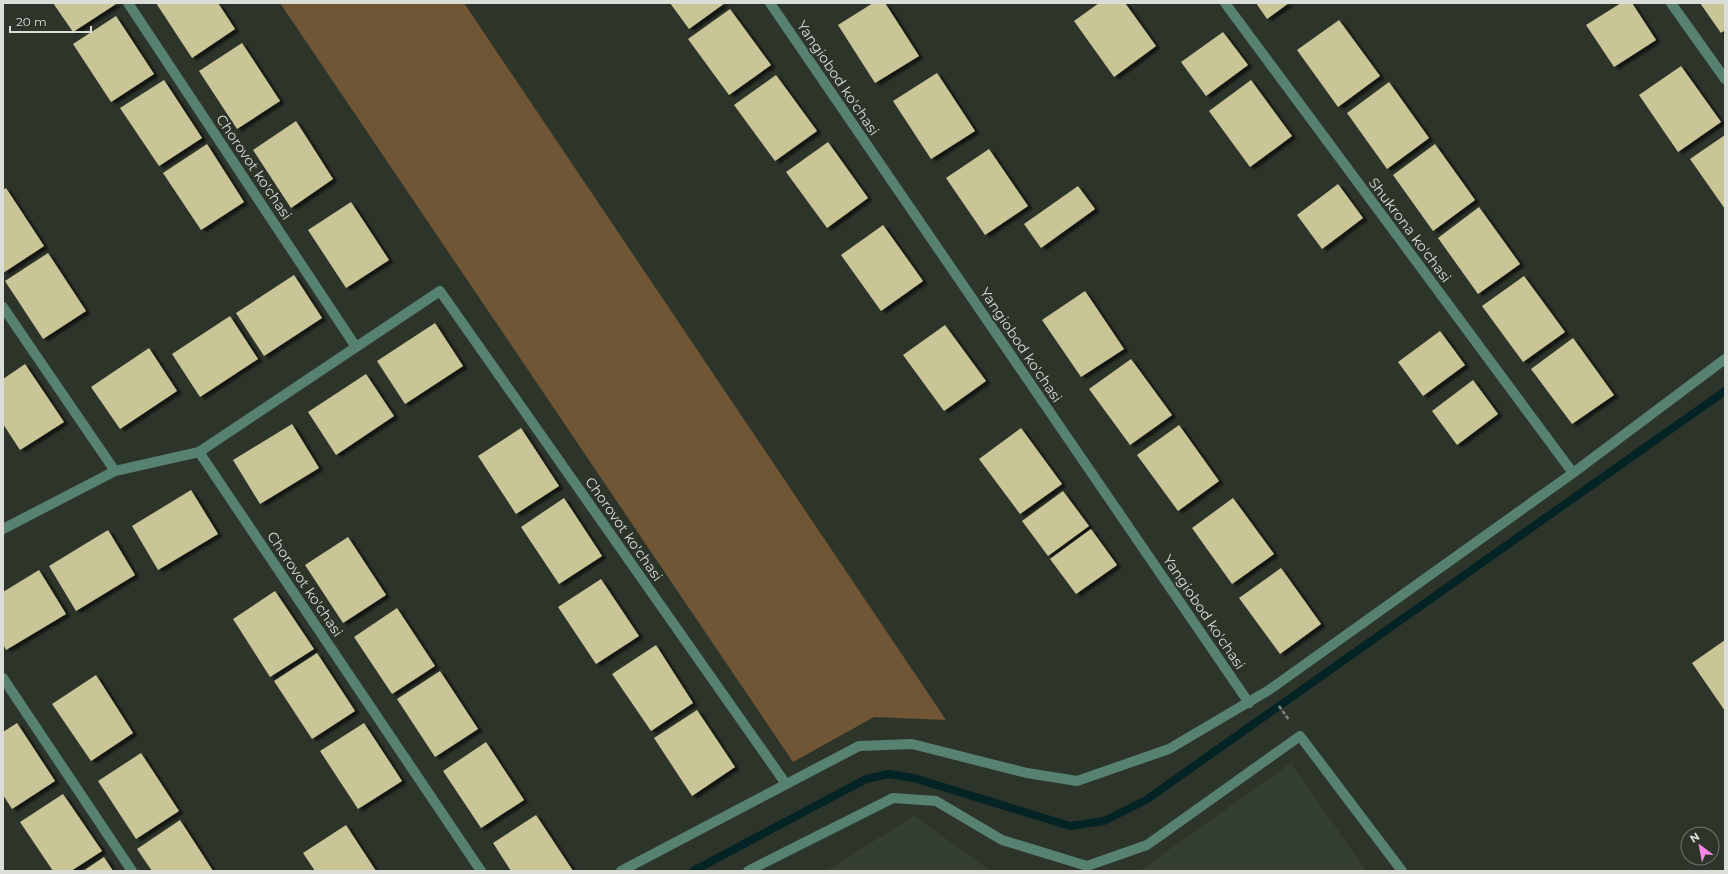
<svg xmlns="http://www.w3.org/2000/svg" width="1728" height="874" font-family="Montserrat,sans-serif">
<defs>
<filter id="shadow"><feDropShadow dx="4.5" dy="2.5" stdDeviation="1" flood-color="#0009"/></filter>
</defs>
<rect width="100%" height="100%" fill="#2d342a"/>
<path fill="#353f2f" d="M1291 763 1366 871H1139Z
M914 816 991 871H826Z"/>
<path fill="#715636" d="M280 3H464L946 720 874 717 793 762Z"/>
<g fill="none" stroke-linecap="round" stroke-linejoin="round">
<path stroke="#032324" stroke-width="8" d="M693 871 866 779 889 774 914 778 1070 826 1104 821 1146 800 1725 391"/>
</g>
<path fill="#cac597" filter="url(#shadow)" d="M53 3H115L116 4 73 32Z
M156 3H218L235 29 192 58Z
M670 3H725L689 29Z
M873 3H885L919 56 875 83 838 25Z
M1099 3H1125L1156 46 1114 77 1074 21Z
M1256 3H1289L1267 19Z
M1621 3H1632L1656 40 1614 67 1586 25Z
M1700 3H1725V30L1721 33Z
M730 9 771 65 729 95 688 39Z
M116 16 154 74 111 102 73 44Z
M1339 20 1380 76 1338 107 1297 50Z
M1223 32 1248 65 1206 96 1181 62Z
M242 43 280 101 237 129 199 71Z
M1681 66 1721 122 1678 152 1639 95Z
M937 73 975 131 931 159 893 101Z
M776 75 817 131 775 161 734 105Z
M164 80 202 138 159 166 120 108Z
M1251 80 1292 136 1250 167 1209 111Z
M1389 82 1429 138 1387 169 1347 113Z
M296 121 333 179 291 208 253 150Z
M1725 135V209L1690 159Z
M828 142 868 198 827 228 786 172Z
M207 144 244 202 201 230 163 173Z
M1435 144 1475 200 1433 231 1393 175Z
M989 149 1028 206 985 235 946 178Z
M1338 184 1363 218 1322 249 1297 215Z
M1078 186 1095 209 1041 248 1024 224Z
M6 188 44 246 3 273V190Z
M351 202 389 260 346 288 308 230Z
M1479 207 1520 264 1478 294 1438 238Z
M883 225 923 281 881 311 841 255Z
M48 253 86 311 43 339 5 281Z
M294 275 322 318 264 356 236 313Z
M1524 276 1565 332 1523 362 1482 306Z
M1085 291 1124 349 1081 377 1042 320Z
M230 316 258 359 200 397 172 354Z
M435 323 463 366 405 404 377 361Z
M945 325 986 381 944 411 903 355Z
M1440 331 1465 365 1423 396 1398 362Z
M1573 338 1614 395 1572 424 1531 369Z
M149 348 177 391 120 429 91 387Z
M1131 359 1172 415 1130 445 1089 389Z
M25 364 64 422 20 450 3 424V379Z
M366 374 394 416 336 455 308 412Z
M1473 380 1498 414 1457 445 1432 411Z
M292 424 319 468 260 504 233 460Z
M1179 425 1219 481 1178 511 1137 455Z
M521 428 559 486 516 514 478 456Z
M1021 428 1062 484 1020 514 979 459Z
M191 490 218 534 158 570 132 526Z
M1063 491 1089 526 1048 556 1022 521Z
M564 498 602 556 559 584 521 527Z
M1233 498 1274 554 1232 584 1192 528Z
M1091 529 1117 565 1076 594 1050 559Z
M108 530 135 575 76 611 49 566Z
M348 537 386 595 343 623 305 565Z
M1281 568 1321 624 1280 654 1239 598Z
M39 570 66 614 6 650 3 644V592Z
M601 579 639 636 596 664 558 607Z
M275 591 314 649 270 677 233 619Z
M397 608 435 666 392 694 354 637Z
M1725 640V711L1692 663Z
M656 645 693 703 651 731 612 674Z
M317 653 355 711 312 739 274 681Z
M440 671 478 729 435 757 397 699Z
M96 675 133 733 91 761 52 704Z
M697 710 735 767 692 796 654 738Z
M17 723 55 781 12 809 3 795V732Z
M364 723 402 781 358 809 320 751Z
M486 742 524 800 481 828 443 771Z
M141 753 179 811 136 839 98 781Z
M63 794 102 851 71 871H53L20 822Z
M536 815 573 871H511L493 843Z
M180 820 213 871H152L137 849Z
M346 825 376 871H315L303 853Z
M104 857 113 871H83Z"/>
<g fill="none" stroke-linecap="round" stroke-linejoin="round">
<path stroke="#838980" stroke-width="2.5" stroke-dasharray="4 2" stroke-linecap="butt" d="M1279 706 1289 720"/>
<path stroke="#578170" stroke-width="10" d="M128 3 356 347
M770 3 1249 703
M1225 3 1573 473
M1671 3 1725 79
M3 307 115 471
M199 452 481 871
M3 529 115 471 199 452 440 291 786 784
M3 678 132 871
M621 871 859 746 912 744 1027 773 1077 781 1169 749 1269 690 1573 473 1725 359
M748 871 893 798 936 801 1002 840 1087 866 1147 845 1300 736 1402 871"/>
</g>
<g text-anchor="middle" stroke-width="4" stroke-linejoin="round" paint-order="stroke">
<g font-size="14" fill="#daded7" stroke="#2d342a">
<text transform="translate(838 78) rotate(56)" y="5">Yangiobod ko'chasi</text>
<text transform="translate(254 167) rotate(56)" y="5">Chorovot ko'chasi</text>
<text transform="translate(1410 230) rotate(53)" y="5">Shukrona ko'chasi</text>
<text transform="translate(1021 345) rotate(56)" y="5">Yangiobod ko'chasi</text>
<text transform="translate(624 529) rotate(55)" y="5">Chorovot ko'chasi</text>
<text transform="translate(305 584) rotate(56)" y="5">Chorovot ko'chasi</text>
<text transform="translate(1204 612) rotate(56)" y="5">Yangiobod ko'chasi</text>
</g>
</g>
<rect width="1728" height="874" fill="none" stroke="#daded7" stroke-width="8"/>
<g transform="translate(1700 846) rotate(328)"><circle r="19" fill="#2d342a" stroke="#72786f"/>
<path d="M0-3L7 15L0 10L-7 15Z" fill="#fa87e7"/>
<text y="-6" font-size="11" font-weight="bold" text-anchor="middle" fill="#daded7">N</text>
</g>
<path d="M10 26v6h81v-6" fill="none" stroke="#daded7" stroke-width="2"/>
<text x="16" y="26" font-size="12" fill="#daded7" stroke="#2d342a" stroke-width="3" paint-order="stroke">20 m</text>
</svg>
